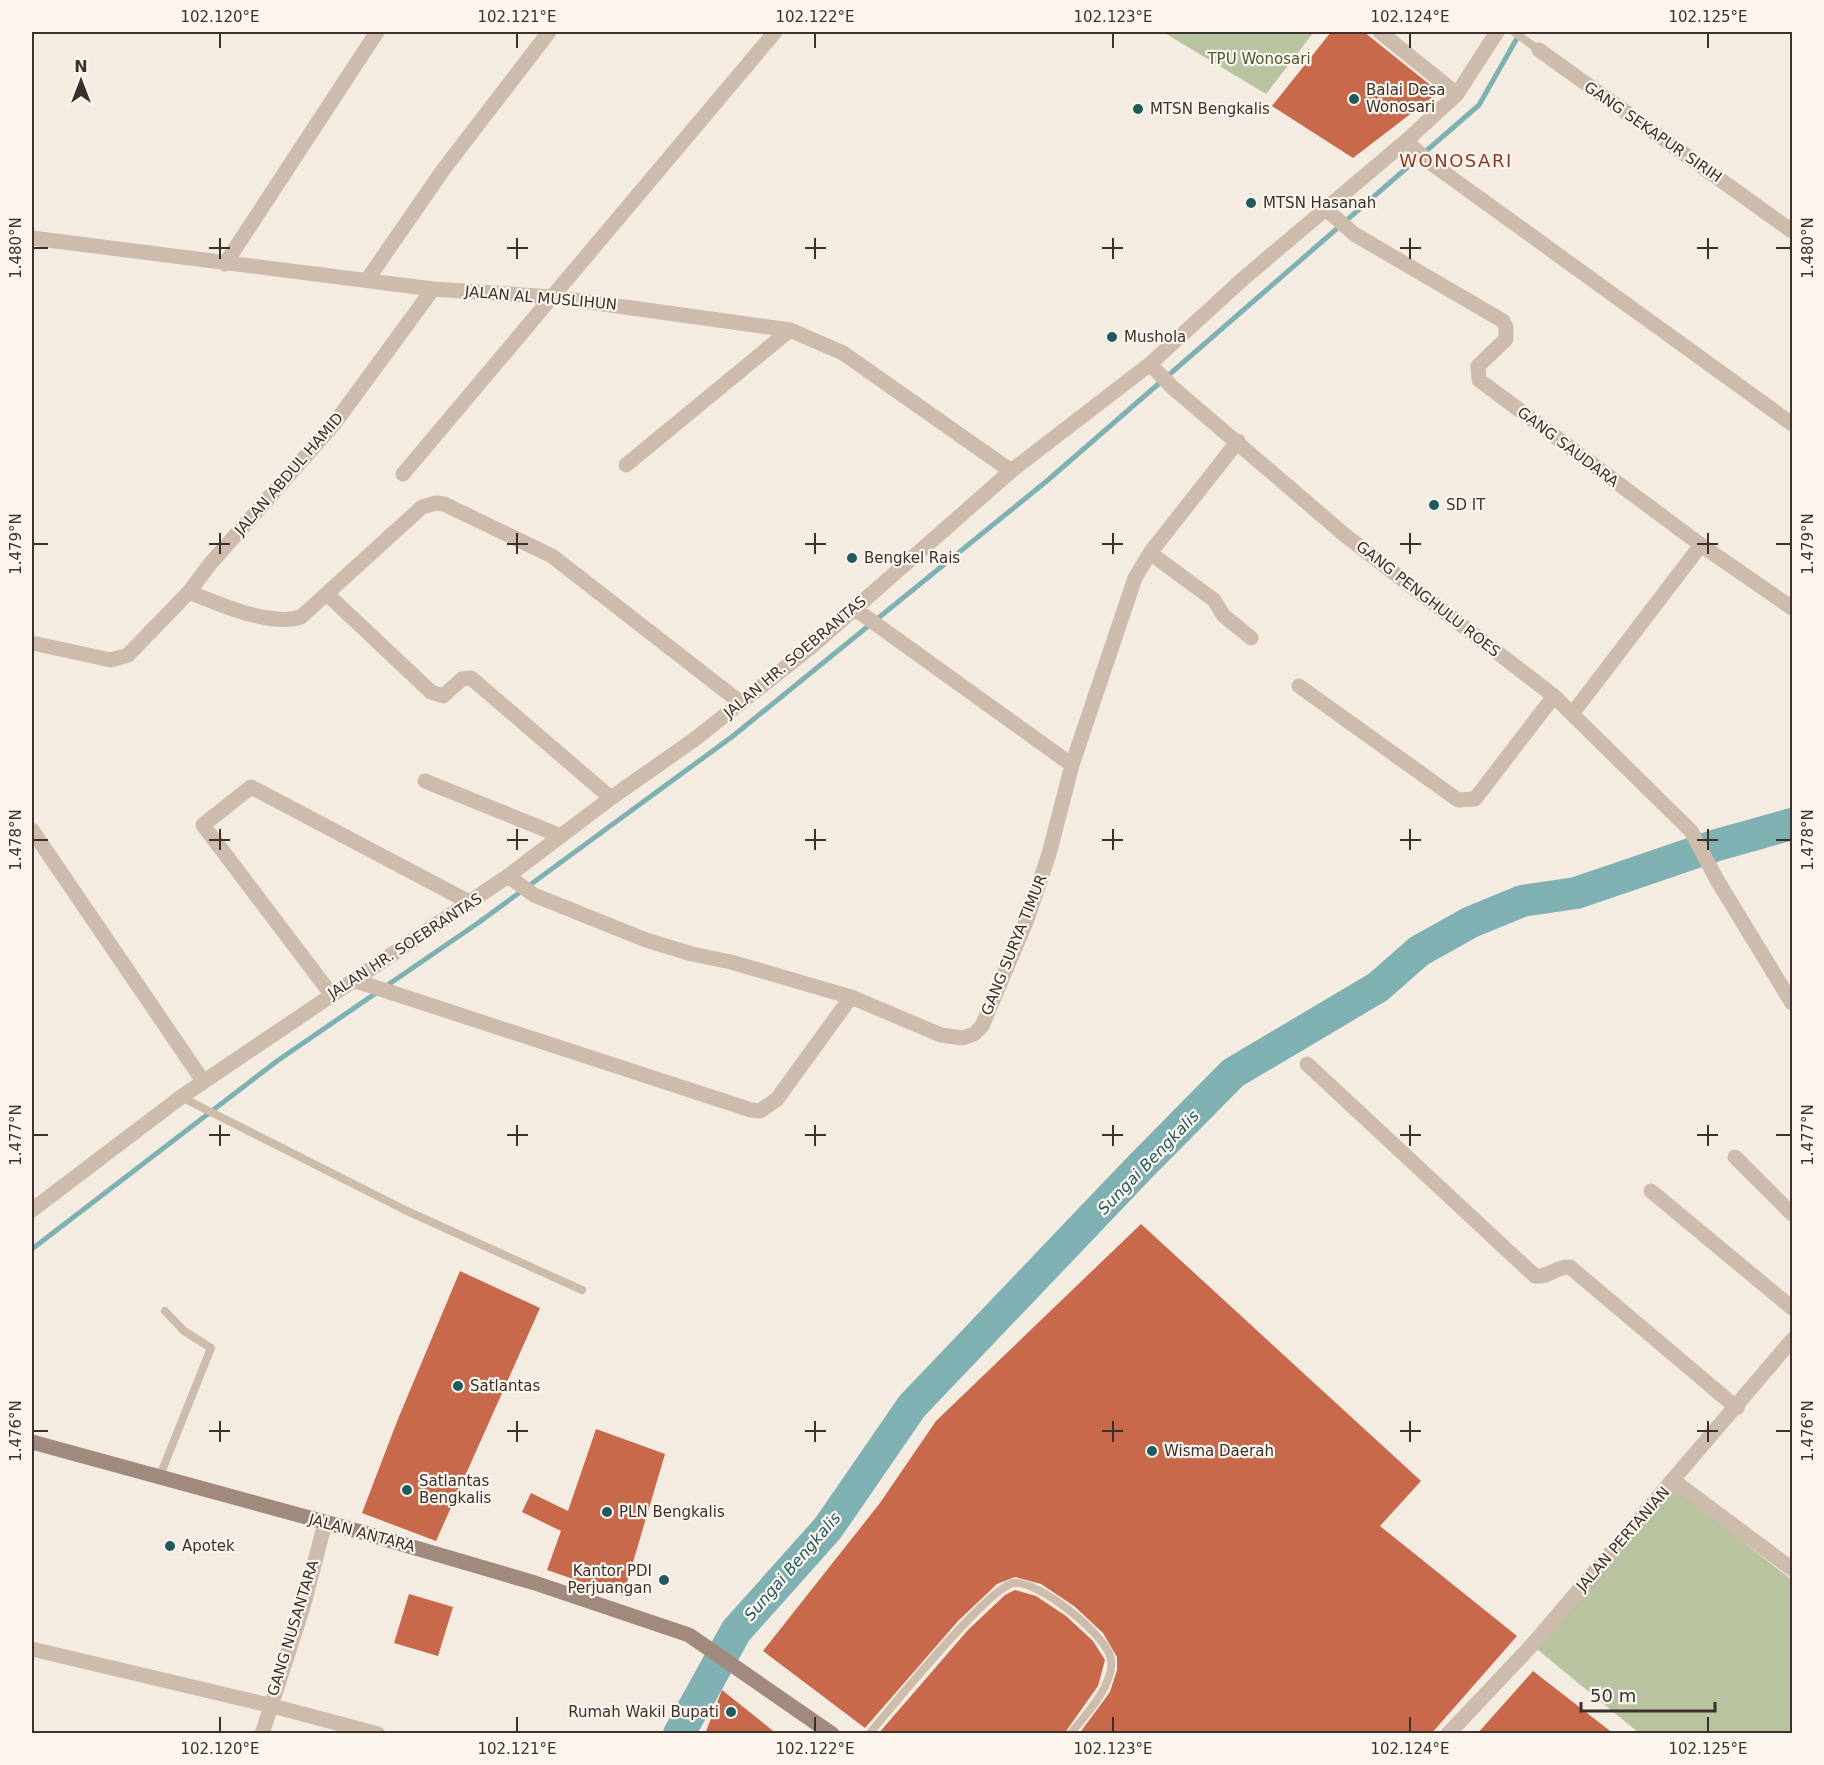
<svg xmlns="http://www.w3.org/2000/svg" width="1824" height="1765" font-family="'DejaVu Sans',sans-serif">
<rect width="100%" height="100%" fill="#f4ebe1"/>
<path fill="#b8c4a0" d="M1163 32H1314L1266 94Z
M1665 1481 1792 1580V1733H1639L1532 1645Z"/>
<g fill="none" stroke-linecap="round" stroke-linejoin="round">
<path stroke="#7fb0b2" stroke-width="5" d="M32 1249 277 1061 478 923 733 736 1048 480 1479 105 1520 33"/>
<path stroke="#7fb0b2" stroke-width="32" d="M679 1734 736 1631 828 1528 912 1406 1141 1166 1233 1073 1378 987 1419 951 1471 922 1522 901 1576 893 1717 845 1792 824"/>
</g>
<path fill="#c8694b" d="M1331 32H1364L1439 92 1353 158 1272 106Z
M1141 1224 1421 1481 1380 1526 1517 1636 1431 1734H1079L1110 1692 1117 1670V1657L1103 1633 1074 1606 1041 1584 1015 1577 997 1584 958 1621 865 1728 763 1651 880 1503 936 1421Z
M460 1271 540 1308 436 1541 362 1513 398 1419Z
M596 1429 665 1454 623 1596 547 1570 561 1531 522 1512 531 1493 568 1511Z
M1015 1590 1036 1596 1066 1616 1093 1641 1105 1660 1098 1686 1064 1734H878L968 1630 1005 1595Z
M409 1594 453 1607 438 1656 394 1643Z
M1533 1671 1614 1734H1477Z
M722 1690 777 1734H705Z"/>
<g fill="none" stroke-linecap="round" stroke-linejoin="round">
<path stroke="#cdbbac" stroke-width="8" d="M1514 32 1539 50
M181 1097 407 1211 582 1290
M159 1478 211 1348 184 1331 165 1311
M869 1734C891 1708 989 1586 1014 1583 1038 1580 1107 1635 1111 1659 1115 1684 1085 1716 1070 1734"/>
<path stroke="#cdbbac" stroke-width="15" d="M1380 32 1457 94
M1539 50 1792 231
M1406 141 1428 161 1792 424
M1327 210 1354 234 1503 321 1506 327V339L1478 366 1479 380 1701 545 1792 608
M32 238 433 289 553 297 790 330 843 353 1011 471
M225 264 377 32
M367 280 443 170 549 32
M1150 364 1172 387 1346 536 1554 696 1572 714 1691 831 1717 880 1792 1003
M626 465 790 330
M403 474 775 32
M1150 553 1214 600 1223 615 1251 638
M189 592C219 604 270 627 301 617L422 507 436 503 444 504 552 556 741 703
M328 595 431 692 443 696 462 679 471 678 611 798
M855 609 1072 765
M32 643 111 660 128 655 189 592 210 564 334 424 433 289
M1299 686 1458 800 1475 799 1554 696
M1572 714 1701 545
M425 781 561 836
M32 830 203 1081
M508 876 534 895 646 940 692 954 731 962 851 997 941 1035 963 1038 974 1034 982 1026 1026 922 1049 854 1072 765 1135 578 1150 553 1238 441
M353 980 751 1110 760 1111 777 1099 851 997
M331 994 203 825 251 787 471 903
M1307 1064 1535 1276C1548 1278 1557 1266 1570 1267L1737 1408
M1735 1157 1792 1214
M1651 1191 1792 1308
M32 1210 181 1097 508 876 611 798 695 739 811 647 1011 471 1150 364 1244 278 1406 141 1457 94 1497 32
M1674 1481 1792 1569
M32 1649 269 1705 378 1734
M262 1734 303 1607 325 1523
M1448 1734 1532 1645 1792 1340"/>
<path stroke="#a18a7d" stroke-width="15" d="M32 1442 361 1532 535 1583 689 1635 832 1734"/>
</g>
<path fill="none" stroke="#3b302b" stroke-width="2" d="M220 33V48M517 33V48M815 33V48M1113 33V48M1410 33V48M1708 33V48M220 238V259M517 238V259M815 238V259M1113 238V259M1410 238V259M1708 238V259M33 248H48M209 248H230M507 248H528M805 248H826M1102 248H1123M1400 248H1421M1697 248H1718M1776 248H1791M220 533V554M517 533V554M815 533V554M1113 533V554M1410 533V554M1708 533V554M33 544H48M209 544H230M507 544H528M805 544H826M1102 544H1123M1400 544H1421M1697 544H1718M1776 544H1791M220 829V850M517 829V850M815 829V850M1113 829V850M1410 829V850M1708 829V850M33 840H48M209 840H230M507 840H528M805 840H826M1102 840H1123M1400 840H1421M1697 840H1718M1776 840H1791M220 1125V1146M517 1125V1146M815 1125V1146M1113 1125V1146M1410 1125V1146M1708 1125V1146M33 1135H48M209 1135H230M507 1135H528M805 1135H826M1102 1135H1123M1400 1135H1421M1697 1135H1718M1776 1135H1791M220 1421V1442M517 1421V1442M815 1421V1442M1113 1421V1442M1410 1421V1442M1708 1421V1442M33 1431H48M209 1431H230M507 1431H528M805 1431H826M1102 1431H1123M1400 1431H1421M1697 1431H1718M1776 1431H1791M220 1717V1732M517 1717V1732M815 1717V1732M1113 1717V1732M1410 1717V1732M1708 1717V1732"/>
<g fill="#1f5a5e" stroke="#fbf5ee" stroke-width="2">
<circle cx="1354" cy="99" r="6"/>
<circle cx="1138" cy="109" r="6"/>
<circle cx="1251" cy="203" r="6"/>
<circle cx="1112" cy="337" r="6"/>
<circle cx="1434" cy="505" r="6"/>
<circle cx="852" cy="558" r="6"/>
<circle cx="458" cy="1386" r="6"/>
<circle cx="1152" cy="1451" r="6"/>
<circle cx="407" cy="1490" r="6"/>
<circle cx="607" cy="1512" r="6"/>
<circle cx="170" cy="1546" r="6"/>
<circle cx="664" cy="1580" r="6"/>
<circle cx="731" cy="1712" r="6"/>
</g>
<g text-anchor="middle" stroke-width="4.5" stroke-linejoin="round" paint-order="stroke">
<g font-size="15" fill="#4a5a2e" stroke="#fbf5ee">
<text x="1259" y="64">TPU Wonosari</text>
</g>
<g font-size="15" fill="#3b302b" stroke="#fbf5ee" text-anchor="start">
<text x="1366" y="95">Balai Desa<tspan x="1366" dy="17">Wonosari</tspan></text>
<text x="1150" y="114">MTSN Bengkalis</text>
<text x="1263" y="208">MTSN Hasanah</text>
<text x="1124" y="342">Mushola</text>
<text x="1446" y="510">SD IT</text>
<text x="864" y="563">Bengkel Rais</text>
<text x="470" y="1391">Satlantas</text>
<text x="1164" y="1456">Wisma Daerah</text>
<text x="419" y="1486">Satlantas<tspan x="419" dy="17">Bengkalis</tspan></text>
<text x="619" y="1517">PLN Bengkalis</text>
<text x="182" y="1551">Apotek</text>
<text x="652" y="1576" text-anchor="end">Kantor PDI<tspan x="652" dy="17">Perjuangan</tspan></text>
<text x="719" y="1717" text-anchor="end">Rumah Wakil Bupati</text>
</g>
<g font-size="15" fill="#3b302b" stroke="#fbf5ee">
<text transform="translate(1653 132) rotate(35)" y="5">GANG SEKAPUR SIRIH</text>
<text transform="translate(541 298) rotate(5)" y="5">JALAN AL MUSLIHUN</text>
<text transform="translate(1568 447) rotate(37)" y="5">GANG SAUDARA</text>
<text transform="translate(289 474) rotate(-49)" y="5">JALAN ABDUL HAMID</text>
<text transform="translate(1428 599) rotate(38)" y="5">GANG PENGHULU ROES</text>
<text transform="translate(795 657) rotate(-40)" y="5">JALAN HR. SOEBRANTAS</text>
<text transform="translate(1014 945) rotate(-68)" y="5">GANG SURYA TIMUR</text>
<text transform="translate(405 946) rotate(-33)" y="5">JALAN HR. SOEBRANTAS</text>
<text transform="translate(362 1533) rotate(15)" y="5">JALAN ANTARA</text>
<text transform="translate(1623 1539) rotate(-49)" y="5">JALAN PERTANIAN</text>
<text transform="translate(293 1628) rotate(-73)" y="5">GANG NUSANTARA</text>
</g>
<g font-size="16" font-style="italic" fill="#1f5a5e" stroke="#fbf5ee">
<text transform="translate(1148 1162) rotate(-46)" y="6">Sungai Bengkalis</text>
<text transform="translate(792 1566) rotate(-49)" y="6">Sungai Bengkalis</text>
</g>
<g font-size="18" letter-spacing="1.5" fill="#8c3b22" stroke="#fbf5ee">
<text x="1456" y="167">WONOSARI</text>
</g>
</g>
<rect width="1824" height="1765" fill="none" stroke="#fbf5ee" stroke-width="66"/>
<g transform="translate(81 81)" stroke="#fbf5ee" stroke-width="4.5" paint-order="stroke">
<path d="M0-4.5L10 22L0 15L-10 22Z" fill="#3b302b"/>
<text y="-9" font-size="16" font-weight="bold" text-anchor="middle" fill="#3b302b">N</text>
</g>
<path d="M1581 1702v9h134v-9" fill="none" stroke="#3b302b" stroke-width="3"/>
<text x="1590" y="1702" font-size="18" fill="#3b302b" stroke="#fbf5ee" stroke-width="4.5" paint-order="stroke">50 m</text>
<rect x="33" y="33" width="1758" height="1699" fill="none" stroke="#3b302b" stroke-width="2"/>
<g font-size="15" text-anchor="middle" fill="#3b302b">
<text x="220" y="22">102.120°E</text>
<text x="517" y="22">102.121°E</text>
<text x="815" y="22">102.122°E</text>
<text x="1113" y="22">102.123°E</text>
<text x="1410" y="22">102.124°E</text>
<text x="1708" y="22">102.125°E</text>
<text transform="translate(16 248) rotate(-90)" y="5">1.480°N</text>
<text transform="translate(1808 248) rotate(-90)" y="5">1.480°N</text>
<text transform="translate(16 544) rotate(-90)" y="5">1.479°N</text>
<text transform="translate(1808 544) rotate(-90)" y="5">1.479°N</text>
<text transform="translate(16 840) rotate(-90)" y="5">1.478°N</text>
<text transform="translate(1808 840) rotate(-90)" y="5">1.478°N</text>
<text transform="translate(16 1135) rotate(-90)" y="5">1.477°N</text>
<text transform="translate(1808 1135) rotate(-90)" y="5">1.477°N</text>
<text transform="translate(16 1431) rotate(-90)" y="5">1.476°N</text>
<text transform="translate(1808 1431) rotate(-90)" y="5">1.476°N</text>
<text x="220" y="1754">102.120°E</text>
<text x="517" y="1754">102.121°E</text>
<text x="815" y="1754">102.122°E</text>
<text x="1113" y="1754">102.123°E</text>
<text x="1410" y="1754">102.124°E</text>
<text x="1708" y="1754">102.125°E</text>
</g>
</svg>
